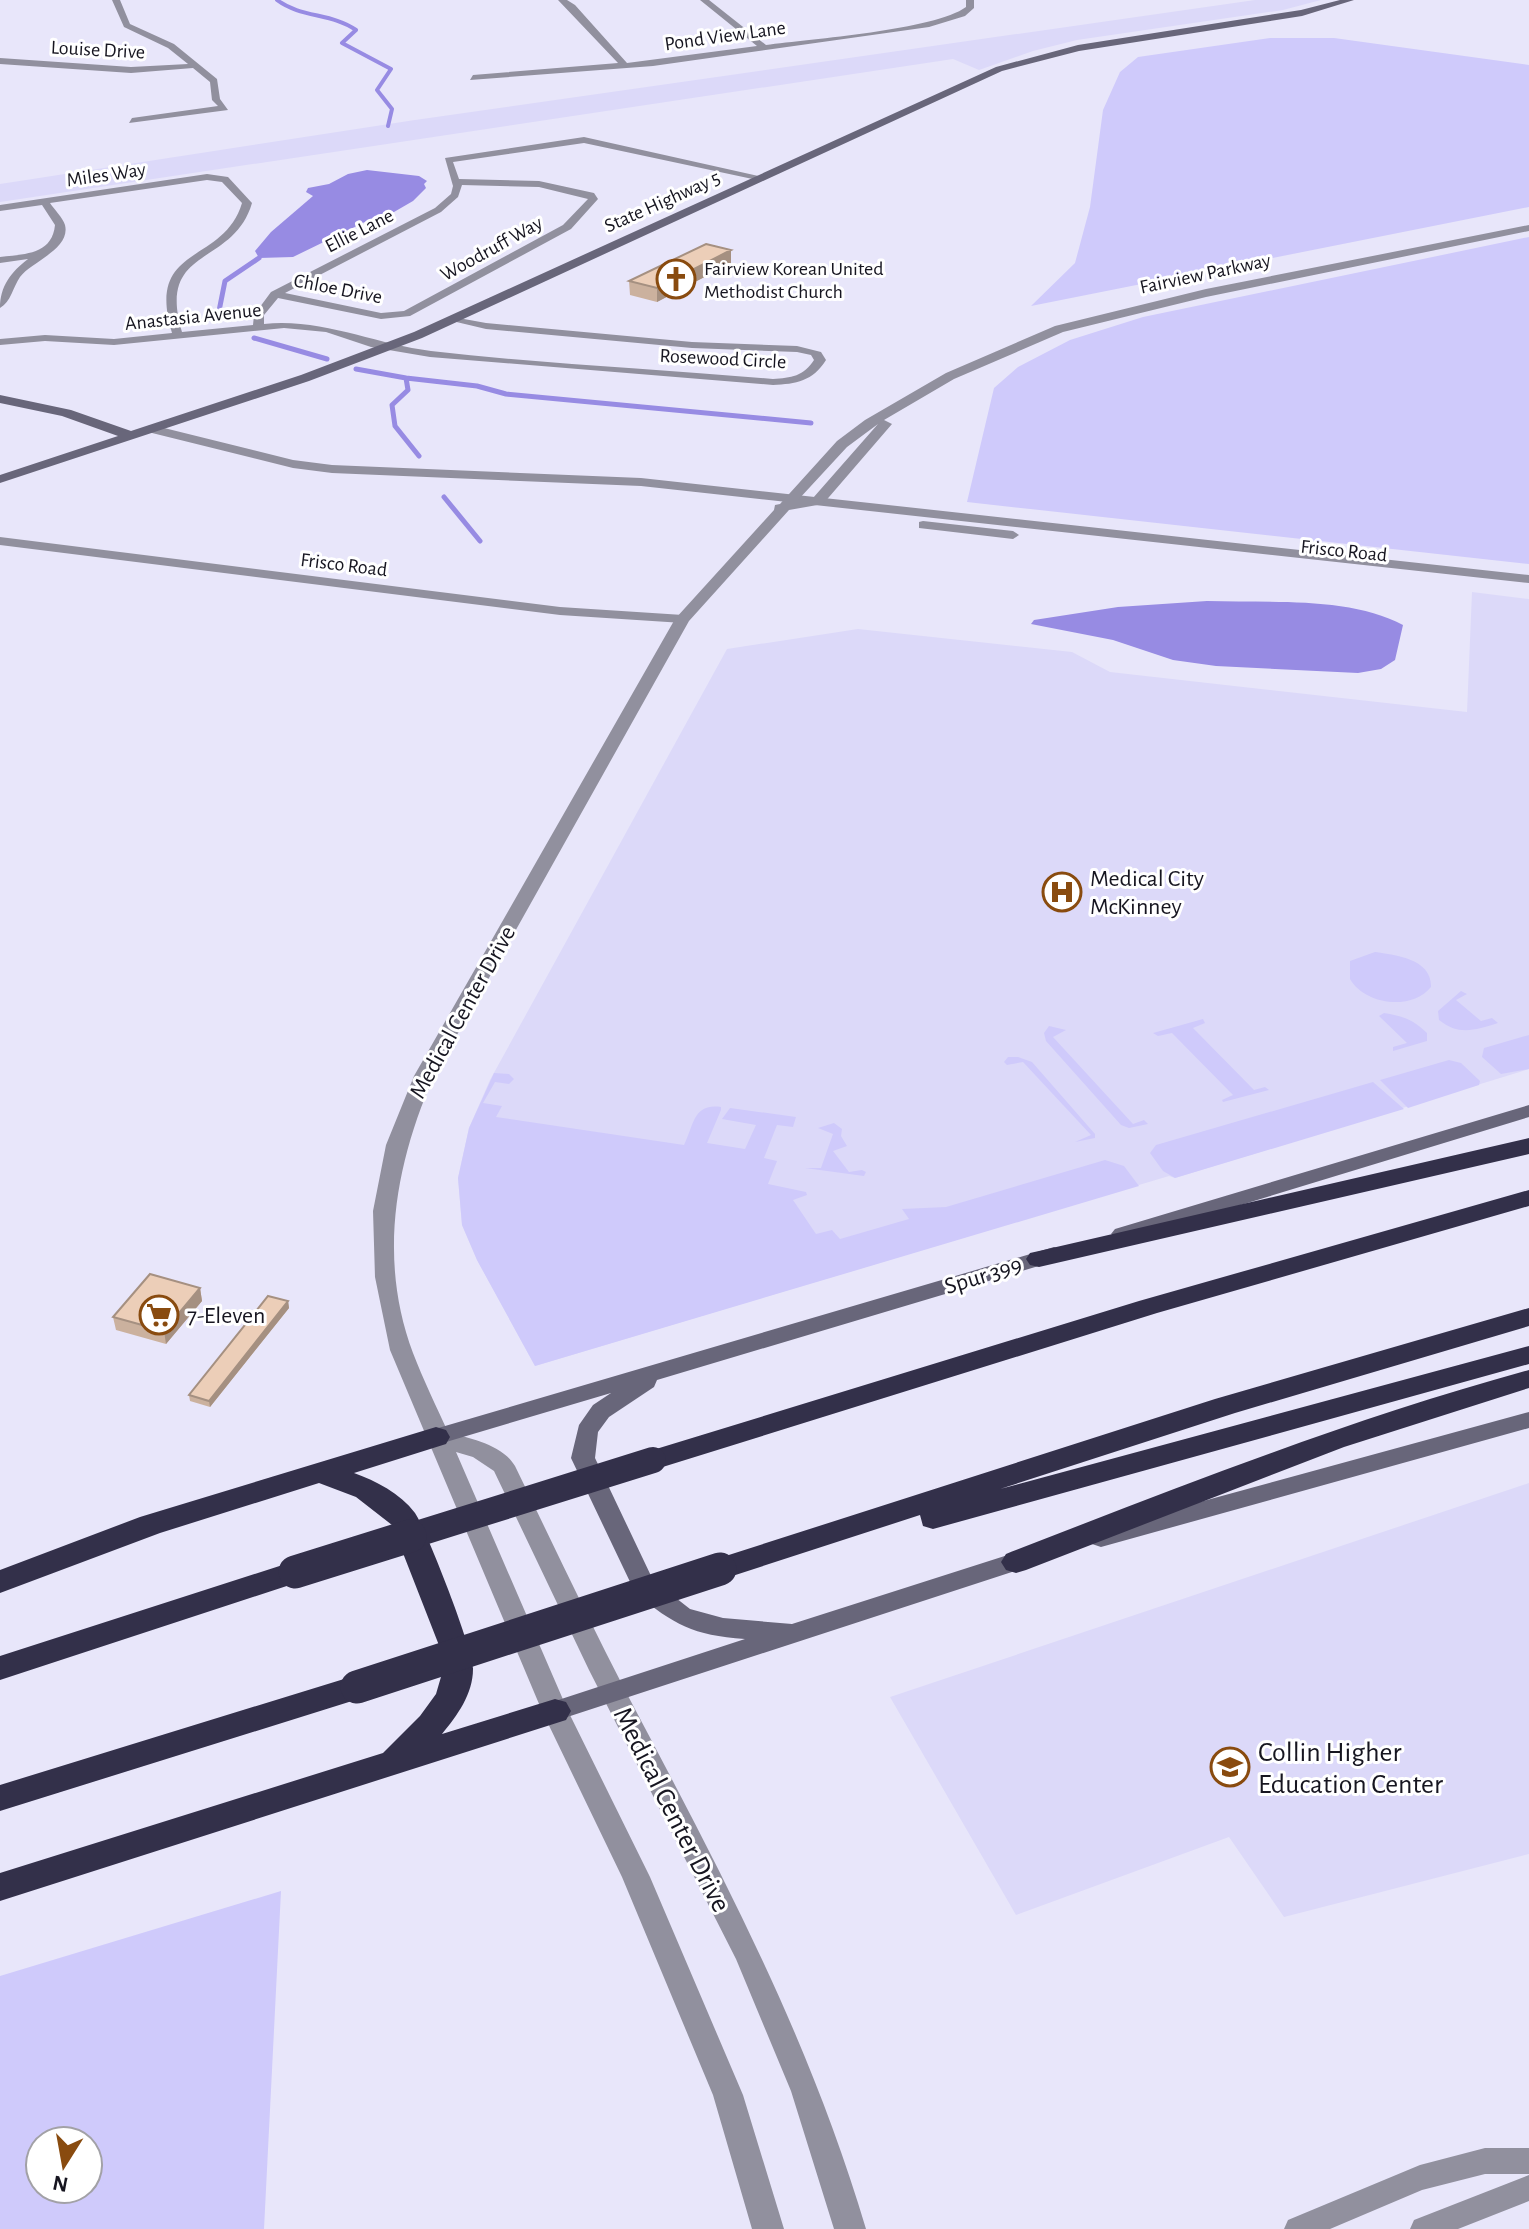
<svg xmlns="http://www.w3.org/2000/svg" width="1529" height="2229" font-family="'Alegreya Sans',sans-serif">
<rect width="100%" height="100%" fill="#e8e6fa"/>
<path fill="#dcd9f9" d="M1255 0H1321L1283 10 1077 40 1033 51 979 70 953 59 0 202V184L415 120Z
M1472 592 1529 599V1069L1175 1178 1169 1176 535 1366 477 1260 462 1225 458 1178 469 1128 490 1080 727 649 858 629 1072 652 1110 672 1467 712Z
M1529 1483V1854L1284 1917 1229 1837 1016 1915 890 1697Z"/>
<path fill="#cfcafb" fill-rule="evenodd" d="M1270 38H1334L1529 65V207L1031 306 1075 263 1090 207 1103 110 1120 72 1138 57Z
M1529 237V564L967 502 994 388 1018 367 1070 340 1143 317Z
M1375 952C1396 955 1432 959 1431 987 1412 1011 1365 1005 1350 979V961Z
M1461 991 1467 994 1456 1000 1481 1021 1492 1018 1498 1023C1475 1030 1459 1036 1439 1020L1438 1011Z
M1384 1013C1403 1016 1412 1019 1427 1033V1041L1393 1051V1047L1407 1043 1379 1016Z
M1203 1019 1205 1023 1193 1028 1254 1090 1265 1087 1269 1090 1223 1102 1222 1100 1233 1095 1172 1033 1158 1036 1153 1033Z
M1049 1026 1066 1030 1053 1037 1133 1124 1144 1120 1148 1124 1129 1128 1121 1125 1046 1041 1044 1033Z
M1529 1035V1069L1501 1074 1482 1057 1484 1048Z
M1008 1057H1018L1032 1062 1095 1134V1138L1075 1142 1091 1135 1023 1062 1007 1065 1004 1062Z
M1449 1060 1461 1063 1480 1081 1479 1085 1408 1108 1380 1080Z
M494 1073 509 1074 514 1079 509 1084 495 1082 483 1103 502 1106 496 1117 684 1145C694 1125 693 1103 721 1107V1110L707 1143 745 1149 756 1125 722 1119 730 1108 796 1117 793 1127 777 1125 764 1158 777 1161 768 1184 806 1192 807 1195 793 1200 816 1234 832 1230 840 1239 909 1219 902 1209 946 1207 1105 1160 1124 1166 1139 1186 535 1366 477 1260 462 1225 458 1178 469 1128Z
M1373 1082 1404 1109 1175 1178 1163 1171 1150 1153 1156 1145Z
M834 1123 842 1129 841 1136 847 1146 833 1151 849 1172 862 1170 866 1172 864 1176 805 1168H821L833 1134 818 1128Z
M281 1891 264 2229H0V1976ZM40 2141H88V2189H40Z"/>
<path fill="#978be3" d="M367 170 419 176 427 181 424 184 426 188 413 201 394 212 371 219 293 257 259 258 255 251 271 232 313 196 306 192 308 188 329 184 348 174Z
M1207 601C1268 603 1350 596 1403 625L1395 660 1381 669 1358 673 1216 666 1173 660 1113 640 1031 624 1034 620 1118 607Z"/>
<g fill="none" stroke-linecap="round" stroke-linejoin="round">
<path stroke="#978be3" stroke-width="4" d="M277 0C301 18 332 13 356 30L342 43 391 69 377 90 392 109 388 126"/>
<path stroke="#978be3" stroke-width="5" d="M219 311 225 281 259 258
M254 338 327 359
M356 369 406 378 408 390 392 405 395 426 419 456
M406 378 477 386 506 394 811 423
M444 497 480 541"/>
<path fill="#91909e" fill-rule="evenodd" d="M112 0H120L130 24 174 44 217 79 220 99 228 110 129 123 132 118 218 106 212 100 210 82 193 68 131 73 0 64V58L131 67 188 64 168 48 124 27Z
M558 0H567L575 5 627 63 757 46 700 0H709L766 45C810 39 935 30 966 7V0H974V8L965 16 929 27 653 66 470 80 473 75 618 63Z
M584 137 767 178 762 181 584 143 453 162 459 179 539 181 594 193 598 199 571 229 410 316 381 319 278 298 264 315V324C322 318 374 344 431 351 545 364 659 369 773 379 791 378 804 376 814 360L811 355 797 352 692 348 486 329 448 320 453 317 486 323 692 342 797 346 821 352 826 360C813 381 796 384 773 385L430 357 371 347 326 332 284 328 114 345 45 341 0 345V339L45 335 114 339 172 333C145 243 223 266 242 203L222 182 207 180 50 203C54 209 63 218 65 225 71 249 31 262 20 277 13 287 11 302 0 308 0 286 11 272 28 259L0 263V257C24 254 52 255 55 225L42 205 0 211V205L207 174 228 177 252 203C233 268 156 245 182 332L253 325 254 315 271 292 435 208 451 194 453 186 445 158ZM462 185 539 187 588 199 563 225 404 311 381 313 285 293 441 212 458 197Z
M152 425 293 460 332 465 641 478 1529 575V583L641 486 332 473 293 468 148 432V426Z
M923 521 1013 531 1019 535 1013 539 919 528V522Z
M0 537 560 607 683 615 690 619 683 623 560 615 0 545Z
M1485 2148H1529V2174H1485L1422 2190 1330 2229H1284L1288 2220 1420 2165Z
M1529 2175V2201L1458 2229H1410L1414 2220Z"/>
<path fill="#91909e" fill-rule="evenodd" d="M1529 225V231L1206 297 1063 332 954 379 884 420 892 424 823 504 789 510 689 621 434 1076C395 1164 378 1260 413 1353 423 1379 436 1406 448 1432 470 1439 502 1444 515 1466 552 1542 588 1619 627 1694 721 1872 808 2034 866 2229H834L791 2091 736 1959 589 1670 494 1471 473 1457 456 1452 568 1711 650 1877 743 2095 784 2229H752L713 2095 622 1877 542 1711 390 1350 375 1277 373 1211 386 1145 414 1076 675 619 774 510 775 505 780 504 837 441 865 420 946 373 1055 326 1206 289ZM878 424 813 498 798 500 847 447Z"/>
<path fill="#68667a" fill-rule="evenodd" d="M1340 0H1354L1302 16 1079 51 1002 71 422 338 309 381 0 483V475L118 436 62 416 0 403V395L71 410 131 431 301 375 414 332 996 67 1078 45 1301 10Z
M1529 1105V1117L1129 1239 1122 1241 1111 1234 1115 1229Z
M1054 1247 1062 1249 1065 1254 1062 1259 657 1380 654 1387 609 1417 598 1432 595 1458 653 1580 690 1609 723 1618 792 1624 1027 1549 1036 1552 1039 1558 1036 1564 555 1721 546 1718 542 1711 546 1704 745 1639C692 1635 675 1625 635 1593L632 1586 571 1458 579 1425 593 1405 611 1393 436 1445 428 1443 424 1437 428 1431Z
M1529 1412V1428L1101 1547 1092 1544 1089 1538 1092 1532 1101 1529Z"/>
<path fill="#33304a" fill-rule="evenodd" d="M1529 1138V1154L1039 1267 1030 1265 1026 1259 1030 1253 1039 1251Z
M1529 1190V1206L1157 1313 653 1470 643 1467 639 1460 643 1453 1139 1301Z
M1529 1308V1326L1235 1413 1000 1489 1529 1346V1364L933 1529 923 1526 920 1515 720 1580 710 1577 705 1569 710 1561 1215 1399Z
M1529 1370V1388L1344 1447 1026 1570 1016 1573 1006 1570 1001 1562 1006 1554C1178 1487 1350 1419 1529 1370Z
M436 1427 446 1430 450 1437 446 1444 354 1473C376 1481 400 1493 415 1513 426 1529 474 1651 473 1669 473 1694 457 1716 442 1734L555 1699 566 1702 571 1711 566 1720 0 1901V1873L383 1753 420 1716 436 1694 443 1670 442 1653 392 1525 356 1497 319 1483 160 1533 0 1593V1570L140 1517Z
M295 1561 305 1564 310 1572 305 1580 0 1680V1656Z
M357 1675 368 1678 372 1687 368 1696 0 1811V1785Z"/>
<path stroke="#33304a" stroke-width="26" d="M404 1538 653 1460"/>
<path stroke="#33304a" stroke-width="33" d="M295 1572 410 1536
M357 1687 720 1569"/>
</g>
<path fill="#cbb19e" d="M731 250V263L657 302 630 295 629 281Z
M200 1288 202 1301 166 1344 116 1330 113 1317Z
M288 1301 289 1308 210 1407 190 1401 189 1395Z"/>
<path fill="#a59081" d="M731 250V263L657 302V288Z
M200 1288 202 1301 166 1344 164 1331Z
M288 1301 289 1308 210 1407 209 1401Z"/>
<path fill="#ecceb8" stroke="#a59081" stroke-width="2" d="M706 244 731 250 657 288 629 281Z
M150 1274 200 1288 164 1331 113 1317Z
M268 1296 288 1301 209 1401 189 1395Z"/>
<defs>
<g id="church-ring" transform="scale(2)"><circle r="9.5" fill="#fff" stroke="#894b0f" stroke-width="1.5"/><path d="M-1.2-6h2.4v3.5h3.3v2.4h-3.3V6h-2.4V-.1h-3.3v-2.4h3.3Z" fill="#894b0f"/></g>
<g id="hospital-ring" transform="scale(2)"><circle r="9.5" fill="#fff" stroke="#894b0f" stroke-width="1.5"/><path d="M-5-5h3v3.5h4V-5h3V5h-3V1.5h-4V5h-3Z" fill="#894b0f"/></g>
<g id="supermarket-ring" transform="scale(2)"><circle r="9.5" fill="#fff" stroke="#894b0f" stroke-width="1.5"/><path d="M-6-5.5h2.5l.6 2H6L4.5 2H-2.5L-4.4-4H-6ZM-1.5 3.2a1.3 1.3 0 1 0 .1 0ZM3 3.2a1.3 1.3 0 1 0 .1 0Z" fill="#894b0f"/></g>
<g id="university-ring" transform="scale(2)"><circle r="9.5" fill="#fff" stroke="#894b0f" stroke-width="1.5"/><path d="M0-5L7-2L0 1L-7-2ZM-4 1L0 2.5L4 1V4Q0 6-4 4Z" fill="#894b0f"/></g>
</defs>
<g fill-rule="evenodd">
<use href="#church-ring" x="676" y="279"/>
<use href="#hospital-ring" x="1062" y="892"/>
<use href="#supermarket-ring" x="159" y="1315"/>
<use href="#university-ring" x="1230" y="1767"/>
</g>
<g text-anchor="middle" stroke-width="6" stroke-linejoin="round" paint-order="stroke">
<g font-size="20" fill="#161520" stroke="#fff">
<text transform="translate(725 35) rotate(-8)" y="7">Pond View Lane</text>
<text transform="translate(98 49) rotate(3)" y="7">Louise Drive</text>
<text transform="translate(106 174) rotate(-8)" y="7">Miles Way</text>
<text transform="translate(662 201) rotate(-24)" y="7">State Highway 5</text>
<text transform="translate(359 230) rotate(-27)" y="7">Ellie Lane</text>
<text transform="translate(491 248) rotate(-29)" y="7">Woodruff Way</text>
<text transform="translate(1205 273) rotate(-12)" y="7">Fairview Parkway</text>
<text transform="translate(338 288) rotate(11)" y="7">Chloe Drive</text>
<text transform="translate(193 316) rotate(-6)" y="7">Anastasia Avenue</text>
<text transform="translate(723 358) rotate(3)" y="7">Rosewood Circle</text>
<text transform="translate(1344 550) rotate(6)" y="7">Frisco Road</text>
<text transform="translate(344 564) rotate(7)" y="7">Frisco Road</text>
</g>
<g font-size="20" fill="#161520" stroke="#fff" text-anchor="start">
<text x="704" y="275">Fairview Korean United<tspan x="704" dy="23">Methodist Church</tspan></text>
</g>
<g font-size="24" fill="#161520" stroke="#fff" text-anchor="start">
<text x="1090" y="886">Medical City<tspan x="1090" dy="28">McKinney</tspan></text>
<text x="187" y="1323">7-Eleven</text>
</g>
<g font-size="24" fill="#161520" stroke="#fff">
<text transform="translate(462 1012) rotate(-61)" y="8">Medical Center Drive</text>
<text transform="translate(983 1275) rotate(-17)" y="8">Spur 399</text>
</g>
<g font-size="28" fill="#161520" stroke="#fff" text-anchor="start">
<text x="1258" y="1761">Collin Higher<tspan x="1258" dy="32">Education Center</tspan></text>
</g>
<g font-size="28" fill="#161520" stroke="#fff">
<text transform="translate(673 1809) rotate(63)" y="10">Medical Center Drive</text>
</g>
</g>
<g transform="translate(64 2165) rotate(191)"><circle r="38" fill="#ffffff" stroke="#a2a1a6" stroke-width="2"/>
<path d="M0-6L14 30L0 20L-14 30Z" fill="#894b0f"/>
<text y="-12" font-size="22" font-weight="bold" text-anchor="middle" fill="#161520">N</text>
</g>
</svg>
